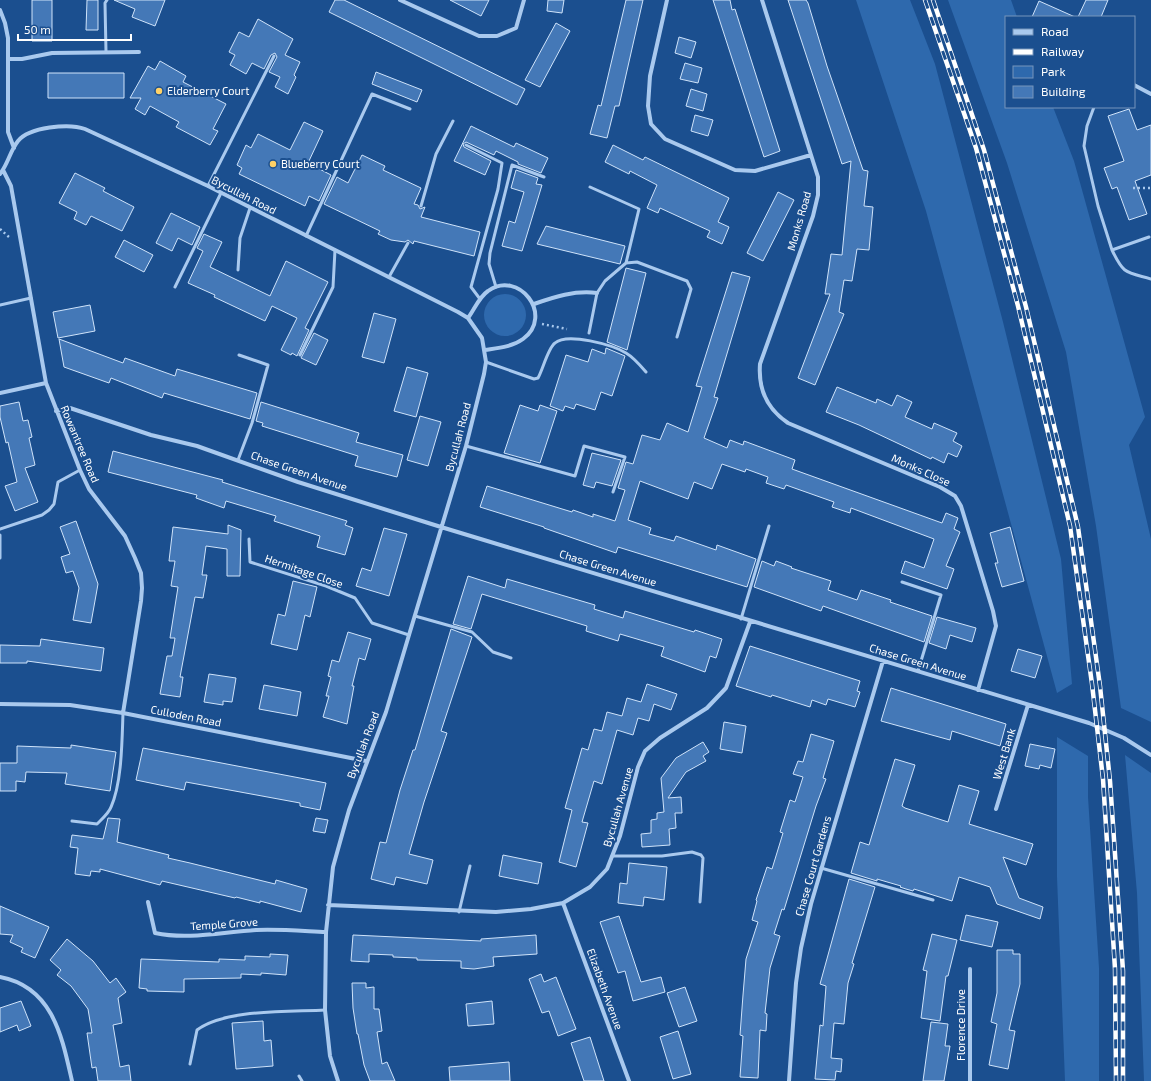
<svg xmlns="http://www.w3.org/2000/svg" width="1151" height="1081" font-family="'Exo 2',sans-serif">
<rect width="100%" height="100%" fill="#1b4f8f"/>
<path fill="#2e69ad" d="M856 0H910L935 64 1003 322 1061 559 1072 684 1057 693 926 211Z
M948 0H1011L1017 17H1006V107H1053L1074 161 1145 417 1129 445 1151 539V722L1121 708 1096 526 1066 352 1007 163Z
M484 315a21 21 0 1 1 42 0a21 21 0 1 1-42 0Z
M1057 737 1088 756V797L1099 968V1081H1065L1057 877Z
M1125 755 1151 773V1081H1144L1137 893Z"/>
<path fill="#4478b7" stroke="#cfe3fa" d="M32 0H52V41H32Z
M87 0H98V30H86Z
M114 0H165L155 26 132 17 135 9Z
M335 0H344L525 89 517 105 329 12Z
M450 0H489L481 16Z
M548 0H564L562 13 547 11Z
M626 0H643L619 106H615L607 138 590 134 598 105 601 106Z
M713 0H730L732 10 735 9 780 151 764 157Z
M788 0H806L808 3 827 66 863 170 868 171 864 206 873 207 869 250 857 249 852 281 844 280 839 312 844 314 815 385 798 378 830 294H825L831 254 842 255 851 161 842 164Z
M1086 0H1108L1101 17H1078Z
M1039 1 1075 17H1032Z
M258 19 293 39 285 55 300 62 294 75 296 77 288 94 275 87 280 77 269 72 277 57 275 53 271 55 264 69 252 63 246 74 230 65 235 55 229 52 239 32 249 37Z
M556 23 570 31 540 87 525 80Z
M679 37 696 42 691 58 675 53Z
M160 61 186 76 183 82 226 104 213 129 218 131 210 145 176 127 179 122 150 106 145 115 135 109 141 98H130L148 66 155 70Z
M685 63 702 68 698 83 680 79Z
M376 72 422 90 417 102 372 84Z
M48 73H124V98H48Z
M691 89 707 94 703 111 686 106Z
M1129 109 1137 130 1151 125V175L1135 181 1147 214 1129 220 1117 187 1112 189 1104 168 1124 161 1108 116Z
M695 115 713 120 708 136 691 131Z
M304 122 323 131 308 163 331 175 319 201 309 196 305 206 239 174 242 168 237 165 246 145 251 148 258 134 290 150Z
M471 126 514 147 516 143 548 158 541 173 518 164V162L496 151 494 155 466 142 463 144 464 147 491 161 485 175 454 161Z
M613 145 643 160 645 157 729 198 718 222 729 227 722 244 707 237 710 231 660 208 658 213 647 208 657 185 630 171 629 174 605 162Z
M362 155 385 166 383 170 421 188 414 204 418 205 420 209 425 207 421 217 480 232 474 256 414 241 413 244 408 240 405 242 391 240 378 234 380 231 324 204 337 177 348 183Z
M516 170 538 178 536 184 542 185 522 251 502 246 509 221 515 223 524 192 511 188Z
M75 173 105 188 103 191 134 207 122 231 91 216 86 225 74 219 77 212 59 203Z
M778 192 794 200 763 261 747 253Z
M171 213 200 227 192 245 178 238 172 251 156 243Z
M546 226 625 246 620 264 537 244Z
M204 234 222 242 210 267 270 296 286 261 328 282 305 328 309 330 297 356 292 353 291 355 281 350 297 318 272 306 265 321 214 297 215 295 188 283 203 251 197 248Z
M124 240 153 255 144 272 115 257Z
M626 268 646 273 627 350 607 342Z
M732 272 750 277 714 397 718 398 704 438 727 448 730 440 743 445 744 441 795 460 792 469 942 523 946 513 958 518 954 529 960 532 946 566 954 569 947 589 901 573 905 561 924 568 934 539 851 508 850 513 832 507 834 502 786 485 784 489 766 483 768 477 746 469 745 472 722 464 712 489 694 482 688 499 640 481 628 520 651 528 649 534 674 541 676 536 716 550 717 545 756 559 747 587 618 547 616 553 544 528V527L480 507 487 486 572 512 573 510 593 517V514L615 521 625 490 618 488 626 462 633 464 642 435 660 440 667 423 688 432 702 387 696 386Z
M90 305 95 331 58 338 53 312Z
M374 313 396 319 384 363 362 357Z
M314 333 328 340 316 365 301 358Z
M59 339 123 363 125 358 175 376 177 369 257 393 250 419 164 393 162 398 111 378 109 383 64 367Z
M606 348 625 356 612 396 601 392 595 410 576 404 574 409 565 406 563 411 550 406 566 355 588 362 592 349 605 354Z
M407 367 428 373 416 417 394 411Z
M837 387 876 403 877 399 892 406 897 395 912 402 905 417 932 429 934 423 957 433 953 441 962 446 957 457 948 453 944 463 932 457 931 459 859 425 826 412Z
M19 402 23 421 28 420 32 437 29 438 35 465 25 468 38 502 15 511 5 486 17 482 8 442 6 443 0 417V406Z
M261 402 359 433 356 442 403 455 397 477 355 466 358 456 262 426 263 423 256 421Z
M520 405 538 411 540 405 557 411 540 463 504 453Z
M420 416 441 422 428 466 407 460Z
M113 451 223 480 222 482 347 521 345 525 353 528 345 555 317 547 320 536 274 521 276 516 226 501 224 508 196 498 197 495 108 472Z
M592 453 621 460 612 486 596 482 594 488 583 485Z
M76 521 98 584 91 623 73 620 79 588 73 571 66 573 61 557 70 554 60 527Z
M228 525 241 530 240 576H227V549L206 546 202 575H207L203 598 195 597 180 677H183L180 697 160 694 167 656H172L175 638H170L178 587 171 586 175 561H169L173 527 228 534Z
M1010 527 1024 581 1002 587 995 563H998L990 533Z
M384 528 407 534 389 596 356 586 362 568 371 571Z
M762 561 774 566 776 561 792 567 791 568 831 581 828 590 857 600 861 590 891 600 890 602 932 616 924 642 823 606 821 611 754 587Z
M468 576 505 588 507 579 595 605 594 609 623 618 625 611 694 632 695 630 722 639 716 658 710 656 705 672 661 656 664 647 620 634 618 641 586 631 587 626 482 594 471 629 453 624Z
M293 581 317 587 310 617 305 615 297 650 271 644 278 614 285 616Z
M937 617 976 628 972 642 950 635 946 649 929 643Z
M451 629 472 637 441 731 447 733 424 802 409 854 433 860 427 884 396 877 394 885 371 879 380 842 386 843 400 790 413 750H415Z
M348 632 371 639 365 660 359 658 352 686H354L347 724 323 717 329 696H326L331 677 328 676 332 660 339 662Z
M41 639 104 648 101 671 27 661V663H0V645L40 646Z
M750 646 860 681 857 691 860 692 855 707 828 699 826 705 812 700 810 707 772 695 771 697 736 686Z
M1018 649 1042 656 1035 678 1011 671Z
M209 674 236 678 232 702 223 701V705L204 702Z
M647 684 677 694 671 710 654 704 649 721 638 718 633 735 617 730 602 784 594 781 582 822 588 823 576 867 559 862 572 810 565 808 582 748 588 750 594 729 602 731 607 712 622 716 627 698 641 702Z
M264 685 301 692 297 716 259 709Z
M891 688 1006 724 1000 746 952 731 950 740 881 721Z
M724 722 746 726 742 753 720 749Z
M811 734 834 741 823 778 826 779 816 806 784 910 782 909 774 934 780 936 770 968 765 1013 767 1014 766 1031 760 1030 758 1078 740 1077 743 1036 740 1035 743 995 746 959 758 922 752 920 757 901 756 900 767 867 772 869 783 833 780 832 790 800 795 802 803 777 793 774 798 761 803 762Z
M703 742 709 752 703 756 706 761 686 772 668 798 681 797 682 813H675L676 828 669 829 670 845 642 847 641 834 651 833V820L657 819V813L664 812 661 778 676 758Z
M1030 744 1055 749 1051 768 1040 765 1039 769 1025 766Z
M71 745 116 752 110 791 65 784 67 773 26 772 25 782 16 781V791H0V763H17V746L71 748Z
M143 748 326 783 320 810 300 806V803L186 782 184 790 136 780Z
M895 759 915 765 902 806 905 808 948 822 959 785 979 791 969 824 1033 844 1026 865 1003 857 1019 898 1043 907 1040 919 997 904 990 887 959 877 952 901 914 889 913 891 906 889 900 887 901 886 877 879V881L851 873 860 842 869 845Z
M108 818 120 819 117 842 169 855 168 858 190 863 275 884 276 880 307 889 301 912 260 901V903L236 897 235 898 162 881 160 885 100 869V872L91 871 90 876 75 874 78 848 70 847 72 835 103 839Z
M316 818 328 820 325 833 313 831Z
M503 855 542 863 538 884 499 876Z
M629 863 667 867 664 900 644 897 643 906 618 903 620 883 627 884Z
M849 879 875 887 852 963 854 964 848 983 844 1024 834 1023 831 1058 842 1059 841 1072 836 1071 835 1080 815 1079 820 1025 823 1026 826 986 820 984Z
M0 906 49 927 35 958 21 952 23 948 10 942 13 935 0 934Z
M966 915 998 922 992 947 960 940Z
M619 916 641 982 661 977 665 992 633 1001 625 971 618 973 600 922Z
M932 934 957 940 948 976H946L940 1021 921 1018 927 971 923 970Z
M353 935 481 941V939L536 935 537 954 493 957 494 966 474 969 461 968V961L417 960V958L393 957V955L369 954V962L351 961Z
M67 939 93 961 110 983 116 978 126 992 118 998 122 1023 113 1025 120 1067 129 1065 131 1081H98L96 1067 92 1068 87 1033H92L88 1009 71 986 57 975 61 970 50 960Z
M997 950H1013V954H1020V984L1009 1030 1015 1031 1008 1069 989 1065 997 1024 991 1022 997 993Z
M270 954 288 955 286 975 261 973V975L241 974V978L184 979V992L147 991V989L139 988 141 959 219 962V959L245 960V956L270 957Z
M541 974 544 982 556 977 576 1029 558 1036 549 1011 542 1013 529 979Z
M352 983H366V988L374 987V1009H379L382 1031 377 1032 382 1064 387 1062 395 1081H370L364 1065 358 1034H357L353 1008Z
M685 987 697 1021 679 1027 667 993Z
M21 1001 31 1026 19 1031 17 1025 0 1032V1008Z
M492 1001 494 1024 468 1026 466 1004Z
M263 1021 264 1041 271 1040 273 1066 236 1069 232 1023Z
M931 1022 948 1024 945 1046H950L944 1081H923Z
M678 1031 691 1074 673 1079 660 1037Z
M590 1037 604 1081H584L571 1043Z
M509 1062 510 1081H450L449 1067Z"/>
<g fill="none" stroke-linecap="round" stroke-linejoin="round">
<path stroke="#a9c9ee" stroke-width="2.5" stroke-dasharray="2 3" stroke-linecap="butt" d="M1133 188H1151
M0 229 10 238
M542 324 567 329"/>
<path stroke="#a9c9ee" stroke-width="3" d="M106 52 105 3 107 0
M1094 107 1087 126 1084 146 1098 206 1112 250 1149 237
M466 145 502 163 498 189 471 287 480 299
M208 186 274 56
M590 187 639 209 626 263
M421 206 436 154 453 121
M306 236 372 94 410 109
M1112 250C1124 275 1126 272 1151 279
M238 270 240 238 250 208
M389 277 408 243
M175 287 221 193
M496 287 489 264 490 253 512 165 544 177
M0 305 31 298
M589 333 597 293 605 281 626 263 637 262 687 281 691 289 677 337
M300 355 333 287 335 250
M486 362 534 379 538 378C543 369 548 348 555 343 567 332 613 345 626 353 633 357 640 365 646 372
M466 446 575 476 584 446 625 457 613 492
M238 460 252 423 268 365 239 355
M0 529 42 515 49 510 54 504 58 482 80 470
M0 535V558
M249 539 250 562 326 586 355 598 372 623 409 635
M902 582 941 595 918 671
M415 616 472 632 493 652 511 658
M741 619 769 526
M72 821 97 824C102 819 109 813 111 807 122 783 122 740 123 713
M612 856H662L692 852 701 855 703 858 700 902
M821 868 933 900
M459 912 470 866
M190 1064 197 1030C225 1009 289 1012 325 1010
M299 1076 302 1081"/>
<path stroke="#a9c9ee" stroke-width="4" d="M400 0 479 36H497L516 28 524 0
M667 0 650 76 648 106 651 124 665 139 735 170 755 171 811 155
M762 0 818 177V195L813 216 760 364C758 390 767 409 788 423L940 487 955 496 961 506 993 611 996 626 978 690
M0 10 5 23 8 38V132L14 148
M9 59H22L52 53 139 52
M1134 85 1151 94
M3 170 11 186 46 383 80 470 89 489 125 536 135 558 141 573 142 588 141 601 123 713
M0 174C8 164 10 151 18 141 29 127 69 123 85 129L208 186 458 312 468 318 482 338 486 362 484 374 466 446 409 635 386 712 349 810 333 867 326 932 325 1010 330 1056 338 1081
M534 304C554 297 575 290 597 293
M468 318C474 310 479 297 488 291 518 269 555 315 523 339 512 347 498 348 485 350
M0 393 46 383
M56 411 70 408 151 435 197 446 298 482 441 527 1089 723 1124 738 1151 755
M0 704 70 705 123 713 366 761
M996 809 1028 705
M148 902 155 933C188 940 222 932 256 930 279 929 303 931 326 932
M563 903 629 1081
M328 905 496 912 531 909 563 903 590 887 607 869 620 836 638 767 645 751 660 738 707 708 726 688 750 622
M970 969V1081
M0 977C53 987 62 1037 72 1081
M789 1081 796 983 801 948 811 904 883 661"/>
<g stroke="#fff" stroke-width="4.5">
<path id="rail" d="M925 0 976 148 1018 306 1070 526 1092 684 1103 779 1115 969 1116 1081
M933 0 984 150 1026 307 1078 527 1100 686 1110 781 1123 971V1081"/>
</g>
<use href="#rail" stroke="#1b4f8f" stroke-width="3" stroke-dasharray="9" stroke-linecap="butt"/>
</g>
<g fill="#ffd166" stroke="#1b4f8f" stroke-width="1.5">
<circle cx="159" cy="91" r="4"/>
<circle cx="273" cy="164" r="4"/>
</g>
<g text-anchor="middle" stroke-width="4" stroke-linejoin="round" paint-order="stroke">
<g font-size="11" fill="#fff" stroke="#1b4f8f" text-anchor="start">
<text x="167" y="95">Elderberry Court</text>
<text x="281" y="168">Blueberry Court</text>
</g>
<g font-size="11" fill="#fff" stroke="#1b4f8f">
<text transform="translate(244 195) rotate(27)" y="4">Bycullah Road</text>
<text transform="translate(799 221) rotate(-74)" y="4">Monks Road</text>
<text transform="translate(458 437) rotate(-75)" y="4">Bycullah Road</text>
<text transform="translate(80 444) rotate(67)" y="4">Rowantree Road</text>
<text transform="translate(921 470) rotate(24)" y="4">Monks Close</text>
<text transform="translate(299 471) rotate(19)" y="4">Chase Green Avenue</text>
<text transform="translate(608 568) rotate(17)" y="4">Chase Green Avenue</text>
<text transform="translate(304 571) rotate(19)" y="4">Hermitage Close</text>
<text transform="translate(918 662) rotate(17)" y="4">Chase Green Avenue</text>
<text transform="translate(186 716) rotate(11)" y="4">Culloden Road</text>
<text transform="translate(363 745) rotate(-69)" y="4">Bycullah Road</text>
<text transform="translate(1004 754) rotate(-73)" y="4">West Bank</text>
<text transform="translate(618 807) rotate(-74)" y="4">Bycullah Avenue</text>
<text transform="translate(813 866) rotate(-74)" y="4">Chase Court Gardens</text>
<text transform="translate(224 924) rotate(-4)" y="4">Temple Grove</text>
<text transform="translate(605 989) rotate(70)" y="4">Elizabeth Avenue</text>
<text transform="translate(961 1025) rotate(-90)" y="4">Florence Drive</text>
</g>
</g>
<rect x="1005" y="16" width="130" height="92" fill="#1b4f8f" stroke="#7695bc"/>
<rect x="1013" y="29" width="20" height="6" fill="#a9c9ee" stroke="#7695bc"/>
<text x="1041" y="36" font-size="12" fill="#ffffff">Road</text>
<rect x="1013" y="49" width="20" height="6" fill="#ffffff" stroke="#7695bc"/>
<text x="1041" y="56" font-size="12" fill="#ffffff">Railway</text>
<rect x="1013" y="66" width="20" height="12" fill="#2e69ad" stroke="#7695bc"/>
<text x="1041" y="76" font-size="12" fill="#ffffff">Park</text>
<rect x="1013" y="86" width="20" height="12" fill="#4478b7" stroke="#7695bc"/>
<text x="1041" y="96" font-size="12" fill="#ffffff">Building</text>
<path d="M18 34v6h113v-6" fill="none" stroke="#ffffff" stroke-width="2"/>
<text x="24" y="34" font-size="12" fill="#ffffff" stroke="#1b4f8f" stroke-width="3" paint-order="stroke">50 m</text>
</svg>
